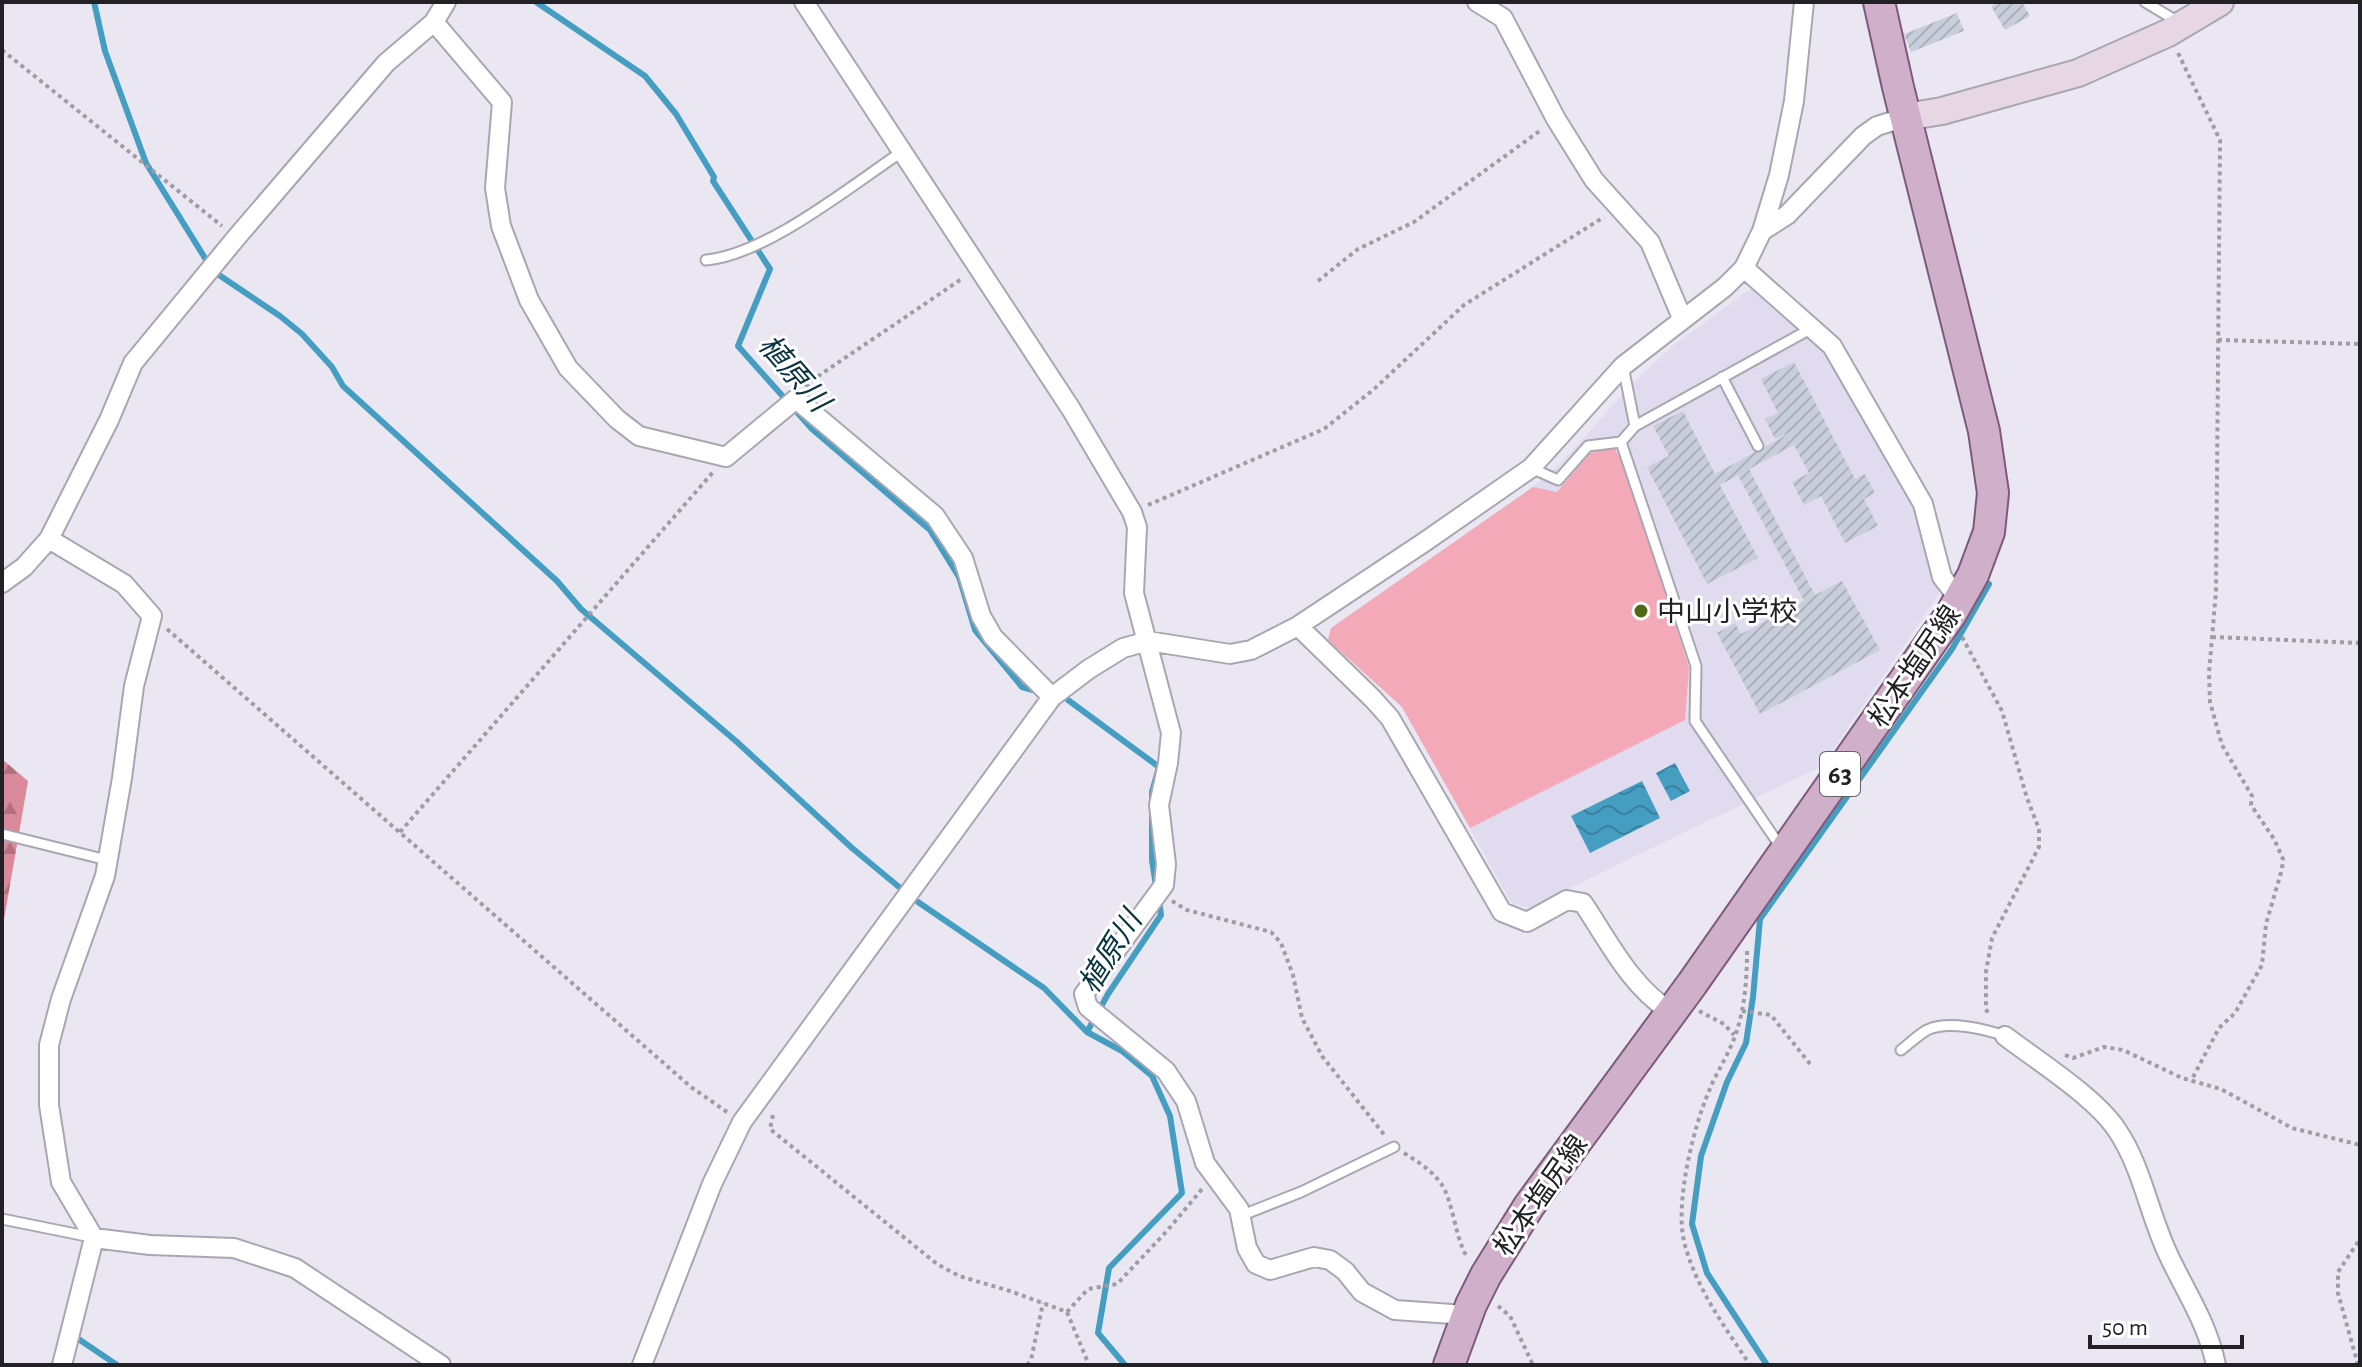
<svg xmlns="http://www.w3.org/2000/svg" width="2362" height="1367" font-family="'Alegreya Sans','Noto Sans JP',sans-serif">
<defs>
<pattern id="forest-firs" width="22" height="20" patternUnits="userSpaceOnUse" patternTransform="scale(2)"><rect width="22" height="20" fill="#d98999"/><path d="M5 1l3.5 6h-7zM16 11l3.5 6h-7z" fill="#b0707d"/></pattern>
<pattern id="water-waves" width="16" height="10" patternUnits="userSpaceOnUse" patternTransform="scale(2)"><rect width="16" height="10" fill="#459ec2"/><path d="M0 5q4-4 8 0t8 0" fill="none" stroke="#39809d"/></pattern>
<pattern id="building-hatch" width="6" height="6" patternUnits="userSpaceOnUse" patternTransform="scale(2)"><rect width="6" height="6" fill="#c9cfda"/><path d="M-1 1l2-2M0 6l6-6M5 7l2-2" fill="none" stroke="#acb1bb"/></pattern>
</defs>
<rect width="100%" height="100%" fill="#eae7f3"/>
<path fill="#e0dbee" d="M1756 285 1823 345 1918 510 1939 594 1822 766 1528 908 1511 902 1402 707 1328 640 1331 628 1533 487 1560 464 1632 384 1675 344Z"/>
<path fill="#f4a9b8" d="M1613 445 1622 462 1636 498 1689 668 1685 720 1470 828 1402 707 1328 640 1331 628 1533 487 1557 492 1589 454Z"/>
<path fill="url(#forest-firs)" d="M2 759 28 781 2 931Z"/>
<path fill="url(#water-waves)" d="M1675 763 1690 791 1671 801 1656 773Z
M1642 781 1660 818 1590 853 1571 816Z"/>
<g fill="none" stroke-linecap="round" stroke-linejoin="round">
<path stroke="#459ec2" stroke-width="6" d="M94 2 105 51 146 163 213 271 280 316 302 334 332 367 343 386 557 581 581 609 737 742 852 848 899 887
M536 2 645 76 676 114 714 177 713 181 770 269 738 346 812 429 930 530 959 577 975 630 1022 687 1033 690
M1068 700 1159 767 1152 792V803
M1152 814V860L1156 886
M918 902 1044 988 1087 1032 1122 1051 1152 1076 1170 1116 1182 1193 1109 1268 1098 1333 1125 1365
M1087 1032 1108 994 1161 915 1159 901
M74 1336 117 1365
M1767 1365 1707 1273 1692 1224 1701 1156 1727 1082 1746 1043 1753 997 1760 919 1952 649 1989 584"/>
</g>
<path fill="url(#building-hatch)" d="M1998 2H2022L2030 16 2005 30 1991 6Z
M1957 13 1964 31 1911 52 1904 34Z
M1794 362 1855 479 1865 474 1875 493 1864 499 1878 526 1845 543 1821 496 1804 505 1792 482 1809 473 1794 445 1749 469 1815 595 1842 581 1880 650 1760 714 1717 633 1735 623 1741 634 1804 601 1738 475 1720 485 1758 558 1707 584 1647 467 1669 456 1653 426 1683 411 1715 474 1792 432 1775 439 1765 419 1778 413 1761 379Z"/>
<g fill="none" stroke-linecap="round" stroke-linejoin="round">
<g stroke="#a9a6b1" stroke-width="13">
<path id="service" d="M2145 2 2180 23
M706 260C766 255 852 185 903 151
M1623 366 1635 426
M1722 377 1758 446
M1531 468 1558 480 1588 446 1621 442
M2 834 107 860
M1780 846 1695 721 1696 666 1621 442 1635 426 1812 328
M1901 1050C1909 1044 1918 1035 1927 1030 1948 1020 1985 1029 2005 1036
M1240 1216 1301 1192 1394 1147
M2 1219 91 1237"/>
</g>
<g stroke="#a9a6b1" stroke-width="22">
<path id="minor" d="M804 2 1071 409 1132 512 1137 527 1134 593 1171 733 1168 763 1159 805 1166 864 1164 885 1084 994 1088 1007 1166 1071 1186 1101 1205 1163 1239 1209 1247 1248 1256 1264 1270 1270 1314 1257 1330 1260 1345 1271 1362 1292 1395 1310 1452 1314 1466 1318
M1477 2 1503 18 1556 119 1594 180 1650 242 1682 318
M434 22 502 102 495 188 501 226 529 300 568 368 617 419 639 436 726 457 796 399 935 516 963 558 981 616 993 637 1052 697
M1762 231 1787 215 1863 136 1877 126 1906 117
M1744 268 1832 346 1923 504 1942 577 1959 599
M49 539 124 584 152 616 134 686 122 778 105 876 61 999 49 1045V1105L61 1182 94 1238 62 1365
M2 583 24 567 49 539 109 420 133 363 236 238 386 63 434 22 446 2
M1298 626 1373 699 1390 718 1502 912 1527 922 1567 900 1583 903C1609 942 1631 987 1671 1012
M2005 1036C2038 1061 2095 1097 2117 1130 2142 1167 2149 1214 2168 1254 2186 1293 2207 1322 2216 1365
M94 1238 150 1245 234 1248 295 1268 441 1365
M642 1365 712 1184 742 1122 1052 697 1089 669 1123 648 1148 641 1230 654 1251 650 1298 626 1423 543 1531 468 1623 366 1725 287 1744 268 1762 231 1779 175 1794 101 1804 2"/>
</g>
<g stroke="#a9a6b1" stroke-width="30">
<path id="secondary" d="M1906 117 1942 111 2078 73 2168 33 2220 2"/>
</g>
<g stroke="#7e5a7a" stroke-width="34">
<path id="primary" d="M1449 1365 1471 1305 1486 1275 1529 1206 1692 984 1951 614 1973 575 1989 532 1993 493 1984 431 1898 87 1879 2"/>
</g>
<path stroke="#9e9ca5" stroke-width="4" stroke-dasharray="4 4" stroke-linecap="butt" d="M2 50 222 226
M2178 53 2220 140 2216 591 2209 673 2210 702 2222 745 2252 796 2251 805 2274 839 2283 859 2282 869 2266 924 2262 965 2235 1013 2219 1028 2191 1081
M1318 281 1358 249 1414 222 1541 130
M2218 340 2360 344
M806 387 811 381 963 278
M1148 505 1324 429 1373 390 1464 305 1604 217
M167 629 691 1087 727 1112
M1962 637 2002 711 2027 798 2039 829V847L1992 938 1986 972V1009L1989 1016
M2212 637 2360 643
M400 832 714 471
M1172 901 1187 910 1271 932 1281 943 1293 975 1302 1018 1322 1056 1386 1137
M1747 951C1747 977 1745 1006 1737 1030 1731 1051 1717 1071 1709 1091 1693 1128 1675 1203 1684 1241 1695 1287 1725 1327 1750 1365
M1699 1011 1724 1024 1734 1035
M1742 1011 1771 1015 1810 1064
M2065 1055 2073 1058 2104 1047 2123 1050 2182 1078 2221 1089 2292 1128 2360 1145
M773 1115 770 1129 937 1264 959 1276 1010 1291 1067 1312 1088 1289 1117 1284 1167 1231 1202 1189
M1404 1153C1418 1162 1432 1170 1442 1185 1453 1202 1455 1237 1467 1257
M1498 1306 1510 1316 1533 1365
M1067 1312 1089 1365
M1027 1365 1031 1360 1043 1303
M2358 1365 2338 1293V1272L2360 1239"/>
<use href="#service" stroke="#fff" stroke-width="9"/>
<use href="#minor" stroke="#fff" stroke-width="18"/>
<use href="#secondary" stroke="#e7d7e5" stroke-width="26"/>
<use href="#primary" stroke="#d0afca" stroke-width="30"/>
</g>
<circle fill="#506716" stroke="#fff" stroke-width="3" cx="1641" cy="611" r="8"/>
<g text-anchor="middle" stroke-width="6" stroke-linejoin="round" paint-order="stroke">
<rect fill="#fff" stroke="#646466" stroke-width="2" x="1820" y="752" width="40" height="44" rx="6"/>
<g font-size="26" font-weight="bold" fill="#222125">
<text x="1840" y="783">63</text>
</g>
<g font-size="28" fill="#222125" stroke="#fff" text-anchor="start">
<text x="1657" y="621">中山小学校</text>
</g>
<g font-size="28" fill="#222125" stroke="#fff">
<text transform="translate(1914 666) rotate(-56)" y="10">松本塩尻線</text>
<text transform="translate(1540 1195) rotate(-55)" y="10">松本塩尻線</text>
</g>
<g font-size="30" font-style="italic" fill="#093342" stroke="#fff">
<text transform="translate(794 373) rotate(49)" y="10">植原川</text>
<text transform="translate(1110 952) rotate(-58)" y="10">植原川</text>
</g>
</g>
<rect width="2362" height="1367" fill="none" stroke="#222125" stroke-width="8"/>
<path d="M2090 1335v12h152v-12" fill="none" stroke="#222125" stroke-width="4"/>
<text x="2102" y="1335" font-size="24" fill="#222125" stroke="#ffffff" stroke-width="6" paint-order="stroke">50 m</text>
</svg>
